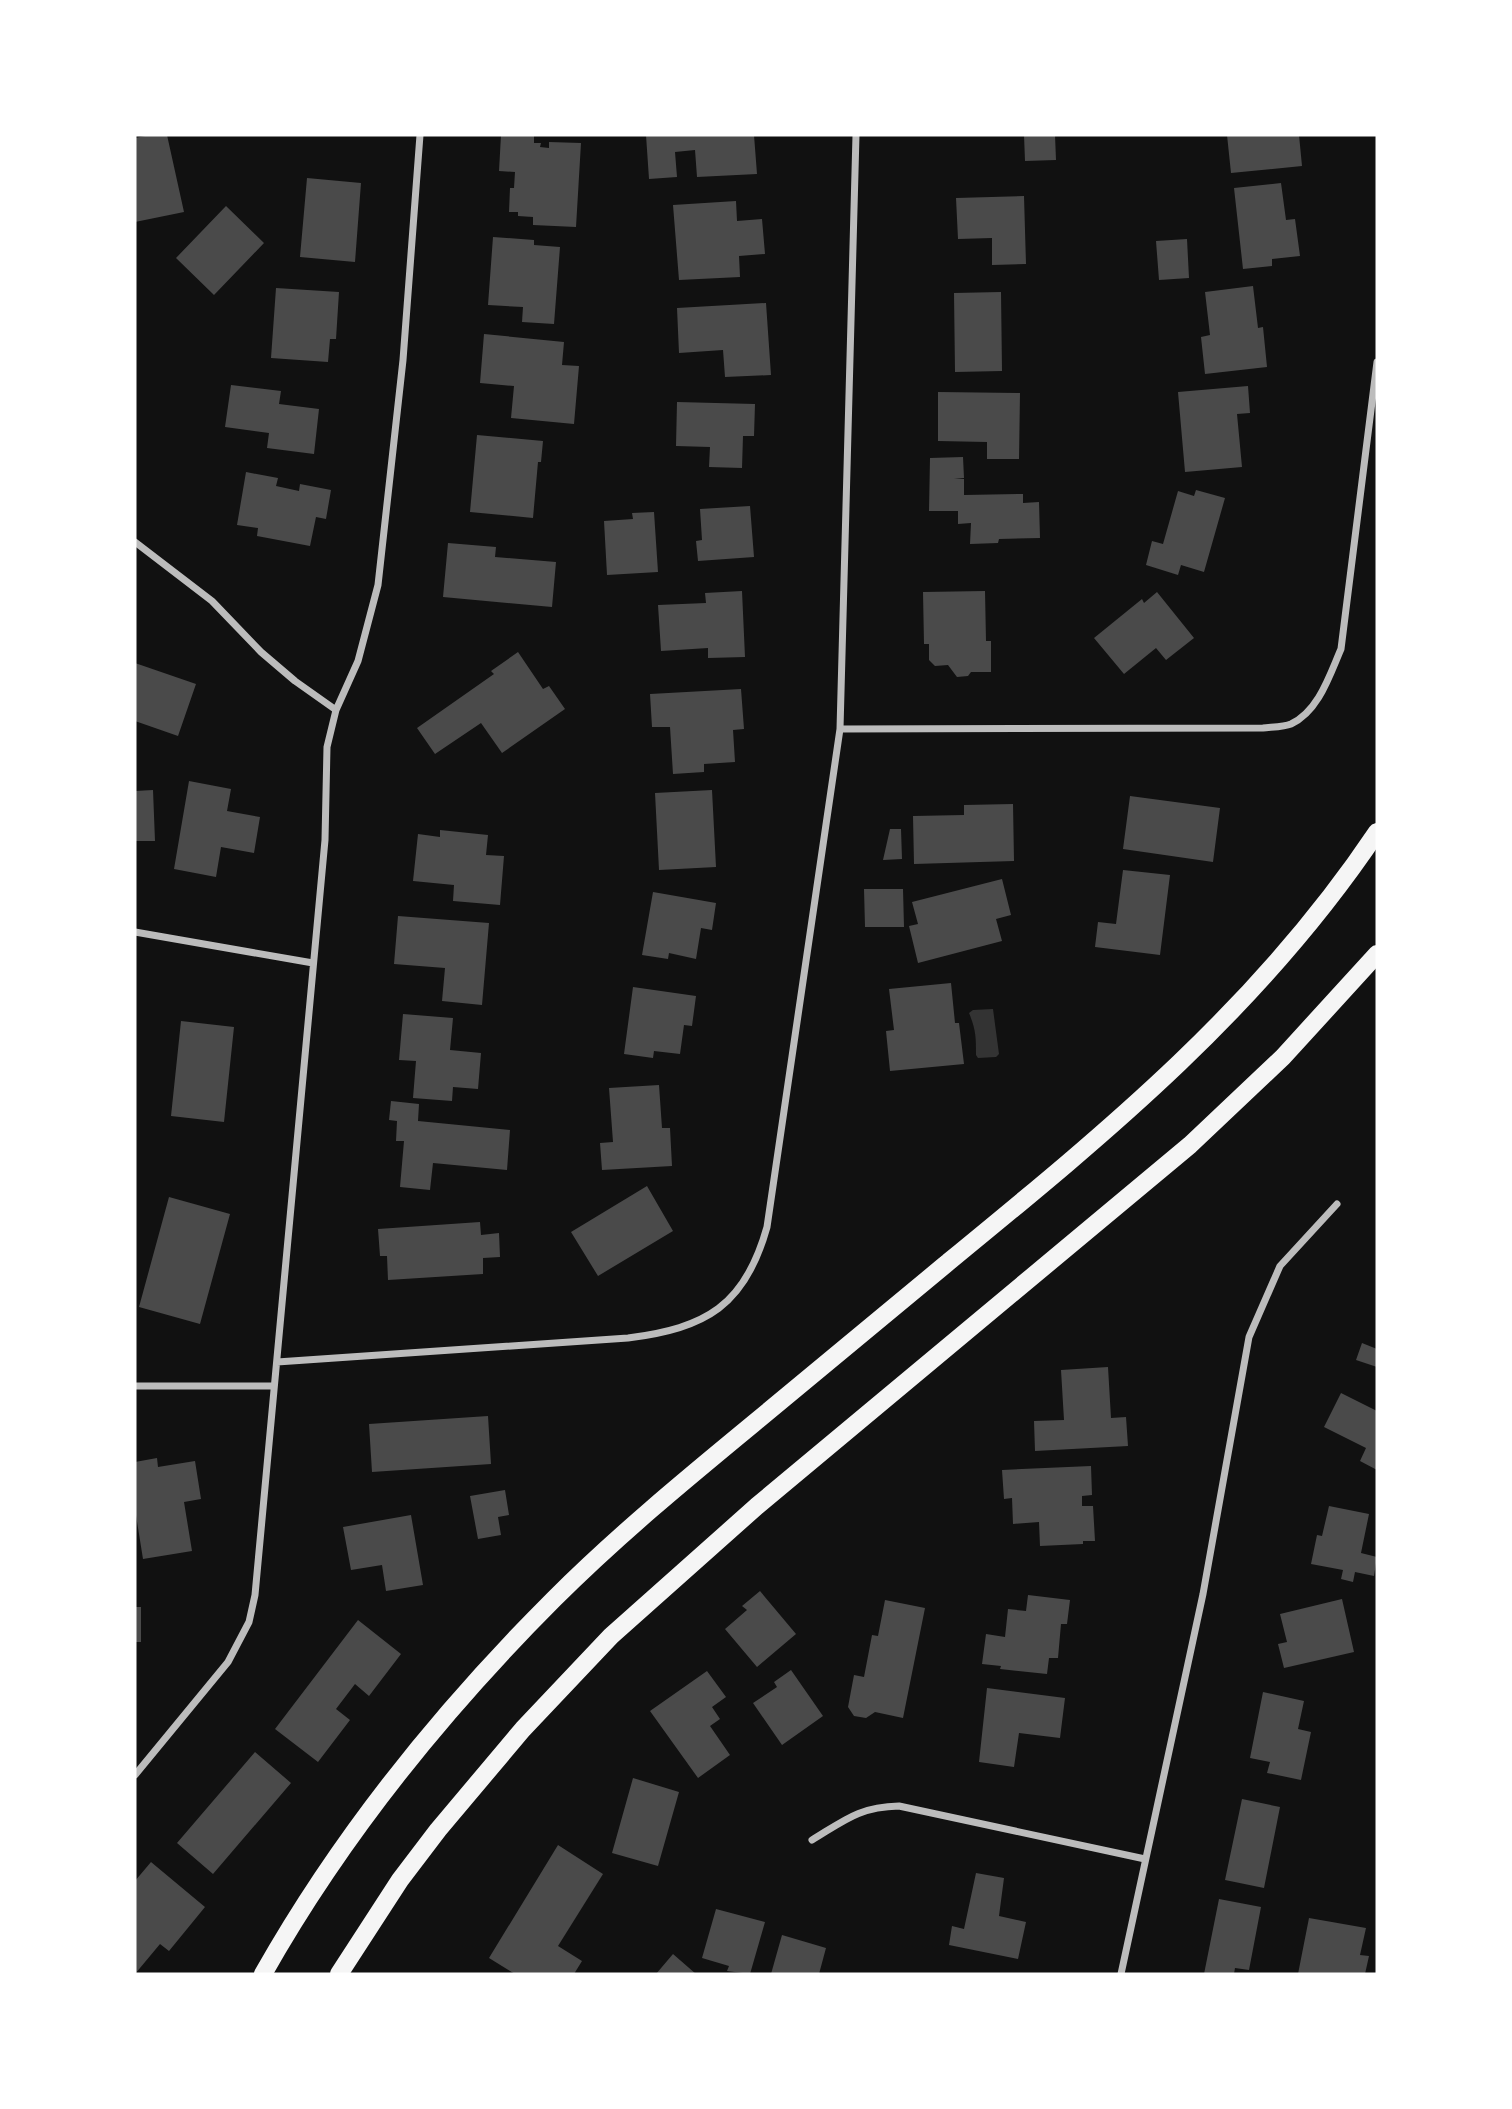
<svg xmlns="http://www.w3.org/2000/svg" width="1512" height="2109" font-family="Karla,sans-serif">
<rect width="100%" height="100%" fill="#111"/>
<path fill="#333" d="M993 1009 999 1054 996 1057 978 1058 976 1055C976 1037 976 1030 969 1013L973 1010Z"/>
<path fill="#4a4a4a" d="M150 135H167L184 212 135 222V138Z
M501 135H534V143H541L540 147 549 148V142L581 143 576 227 533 225V217L518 216V212H509L510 188H514L515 172 499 171Z
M646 135H754L757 174 697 177 695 150 675 152 677 177 649 179Z
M1024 135H1055L1056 160 1025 161Z
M1227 135H1299L1302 166 1231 173Z
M307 178 361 183 355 262 300 257Z
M1281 183 1286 220 1295 219 1300 256 1272 259V266L1243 269 1234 188Z
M1024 196 1026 264 992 265V238L958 239 956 198Z
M736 201 737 221 762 219 765 254 739 256 740 277 679 280 673 205Z
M226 206 264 243 214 295 176 258Z
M493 237 534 240V245L560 247 554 324 522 322 523 307 488 305Z
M1187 239 1189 278 1159 280 1156 241Z
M1253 286 1258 328 1263 327 1267 367 1205 374 1201 337 1210 335 1205 292Z
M276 288 339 292 336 339H330L328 362 271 358Z
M1001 292 1002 371 955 372 954 293Z
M766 303 771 375 725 377 723 350 679 353 677 308Z
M484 334 564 342 562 365 579 366 574 424 511 418 514 386 480 383Z
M231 385 281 391 279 404 319 409 314 454 267 448 269 433 225 427Z
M1248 386 1250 413 1237 414 1242 467 1185 472 1178 392Z
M938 392 1020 393 1019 459H987V442L938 441Z
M677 402 755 404 754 436H743L742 468 709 467 710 447 676 446Z
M477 435 543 441 541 462H538L533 518 470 512Z
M963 457 964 478H954L964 479V495L1023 494V503L1039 502 1040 538 999 539 998 543 970 544 971 523 958 524V511H929L930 458Z
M246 472 278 478 276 486 299 491 300 484 331 490 326 519 316 517 310 546 257 536 258 528 237 525Z
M1196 490 1225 498 1204 572 1181 565 1178 575 1146 565 1152 541 1163 544 1178 491 1194 496Z
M750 506 754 557 698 561 696 541 702 540 700 509Z
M654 512 658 572 607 575 604 521 633 519 632 513Z
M448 543 496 547 495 557 556 562 552 607 443 597Z
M742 591 745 657 708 658V648L661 651 658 605 706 603 705 593Z
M985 591 986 641H991V672H971L968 676 957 677 948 665 935 666 929 660V644H924L923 592Z
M1157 592 1194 638 1166 660 1156 648 1124 674 1094 638 1142 599 1144 603Z
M518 652 543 689 549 686 565 709 502 753 481 723 435 754 417 728 494 674 491 671Z
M135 663 196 684 178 736 135 721Z
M741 689 744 729 733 730 735 762 704 764V772L673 774 670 727H652L650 694Z
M189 781 231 789 227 811 260 817 254 853 221 847 216 877 174 869Z
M153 790 155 841H135V791Z
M712 790 716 867 659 870 655 793Z
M1130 796 1220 808 1213 862 1123 849Z
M1013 804 1014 861 914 864 913 816 964 815V805Z
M890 829H901L902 859 883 860Z
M440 830 488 835 486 855 504 856 500 905 453 901 454 885 413 881 418 834 440 837Z
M1123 870 1170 875 1160 955 1095 947 1098 922 1116 924Z
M1002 879 1011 915 996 919 1002 941 918 963 909 926 918 924 912 902Z
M864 889H903L904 927H865Z
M653 892 716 903 712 930 701 928 696 959 669 953 668 959 642 955Z
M398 916 489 923 482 1005 442 1001 445 968 394 964Z
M951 983 955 1023H959L964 1064 890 1071 886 1031 894 1030 889 989Z
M633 987 696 996 692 1026 684 1025 680 1054 654 1051 653 1058 624 1054Z
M403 1014 453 1018 450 1050 481 1053 478 1089 453 1087 452 1101 413 1098 416 1061 399 1060Z
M181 1021 234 1027 224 1122 171 1116Z
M659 1085 662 1128H670L672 1166 602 1170 600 1143 613 1142 609 1088Z
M391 1101 419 1104 418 1121 510 1130 507 1170 433 1163 430 1190 400 1187 404 1141H396L397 1121 389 1120Z
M647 1186 673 1231 598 1276 571 1232Z
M169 1197 230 1214 200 1324 139 1307Z
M480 1222 481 1235 499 1233 500 1257 483 1258V1274L388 1280 387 1256H380L378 1229Z
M1362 1343 1377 1349V1367L1356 1360Z
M1108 1367 1111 1418 1126 1417 1128 1446 1035 1451 1034 1421 1064 1420 1061 1370Z
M1341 1393 1377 1411V1470L1360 1461 1366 1448 1324 1427Z
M488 1416 491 1464 372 1472 369 1424Z
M157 1458 158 1467 195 1461 201 1499 184 1502 192 1551 143 1559 135 1509V1462Z
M1091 1466 1092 1495 1082 1496V1506H1093L1095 1541H1083V1544L1040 1546 1039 1522 1013 1524 1012 1498 1004 1499 1002 1470Z
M505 1490 509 1515 498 1517 501 1535 478 1539 470 1496Z
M1329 1506 1369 1514 1361 1553 1377 1557 1374 1576 1355 1572 1353 1582 1341 1579 1343 1570 1311 1564 1317 1535 1322 1536Z
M411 1515 423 1585 386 1591 382 1565 351 1570 343 1527Z
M760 1591 796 1634 757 1667 725 1629 747 1610 742 1606Z
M1028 1595 1070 1600 1067 1624H1061L1058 1658H1049L1047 1674 1000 1669 1001 1666 982 1664 986 1634 1005 1637 1008 1609 1026 1611Z
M1342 1599 1354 1652 1284 1668 1278 1644 1287 1642 1280 1614Z
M885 1600 925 1608 903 1718 875 1712 866 1718 854 1716 848 1707 854 1675 864 1677 872 1635 878 1636Z
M135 1607H141V1642H135Z
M358 1620 401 1654 369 1696 355 1684 336 1709 350 1720 318 1762 275 1729Z
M791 1670 823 1716 782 1745 753 1703 777 1687 774 1682Z
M707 1671 726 1697 712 1707 720 1719 710 1726 730 1755 698 1778 650 1711Z
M987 1688 1065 1698 1060 1738 1019 1733 1014 1767 979 1762Z
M1263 1692 1304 1701 1298 1729 1311 1732 1301 1780 1267 1773 1270 1762 1250 1758Z
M255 1752 291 1783 213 1874 177 1843Z
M633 1778 679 1792 658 1866 612 1853Z
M1242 1799 1280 1807 1264 1888 1225 1880Z
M558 1845 603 1874 558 1946 582 1961 574 1974H515L489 1958Z
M151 1862 205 1907 169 1951 160 1944 135 1974V1881Z
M976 1873 1004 1878 999 1916 1026 1922 1018 1959 949 1945 952 1926 964 1929Z
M1219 1899 1261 1907 1249 1970 1235 1968 1234 1974H1204Z
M716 1909 765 1922 750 1974 727 1971 729 1966 702 1958Z
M1309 1918 1366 1928 1360 1955 1369 1956 1365 1974H1298Z
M782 1935 826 1948 819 1974H771Z
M673 1954 696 1974H656Z"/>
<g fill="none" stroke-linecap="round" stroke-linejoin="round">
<path stroke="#bcbcbc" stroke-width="7" d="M135 542 212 601 261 652 295 681 336 710
M840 729 1263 728C1271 727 1284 727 1291 724 1319 711 1330 674 1341 649L1377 362
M135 932 313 963
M277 1362 628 1338C706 1328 745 1306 767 1227L840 729 856 135
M135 1386H274
M135 1775 228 1662 249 1622 255 1595 325 840 327 747 336 710 358 661 378 585 403 360 420 135
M812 1840C845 1820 859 1807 899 1806L1145 1859
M1121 1974 1203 1594 1249 1337 1280 1266 1337 1204"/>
<path stroke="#f5f5f5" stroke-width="18" d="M263 1974C341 1836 442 1711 554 1599 616 1537 685 1480 753 1424 818 1370 882 1317 946 1264 1107 1132 1260 1007 1377 832
M339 1974 400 1880 438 1830 523 1729 611 1636 757 1506 1190 1145 1283 1057 1377 954"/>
</g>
<rect width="1512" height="2109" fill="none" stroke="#ffffff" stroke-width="273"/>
</svg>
